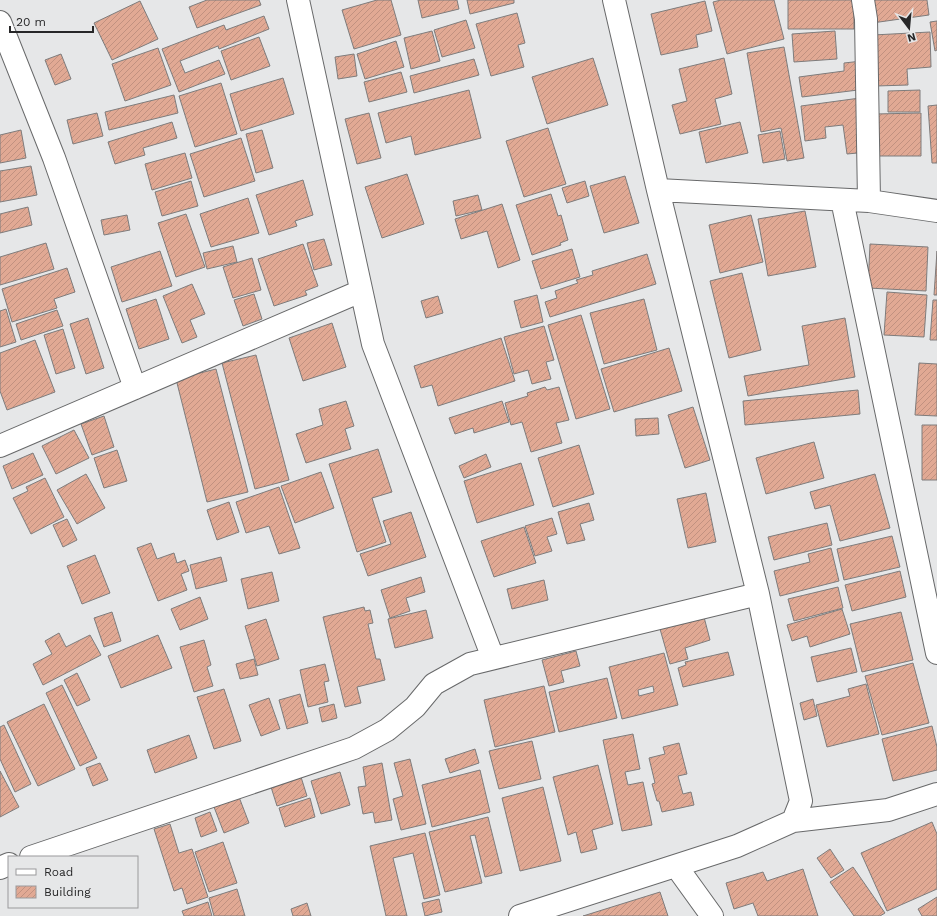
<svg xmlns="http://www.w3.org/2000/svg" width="937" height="916" font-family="'Work Sans',sans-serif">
<defs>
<pattern id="building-hatch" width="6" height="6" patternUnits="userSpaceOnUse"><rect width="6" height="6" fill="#e1a994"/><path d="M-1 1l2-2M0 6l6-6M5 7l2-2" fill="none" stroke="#c19180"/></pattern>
</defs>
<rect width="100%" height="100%" fill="#e6e7e8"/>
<path fill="url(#building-hatch)" stroke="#7e7c7c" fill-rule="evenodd" d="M207 0H259L261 5 197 28 189 7Z
M377 0H391L401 35 354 49 342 10Z
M418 0H457L459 9 422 18Z
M467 0H514V3L470 14Z
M721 0H774L784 39 727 54 713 2Z
M788 0H854V29H788Z
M869 0H927L929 15 872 23Z
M140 1 158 39 112 60 94 23Z
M705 1 712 31 696 35 698 47 661 55 651 14Z
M517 13 525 43 518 45 524 67 491 76 476 24Z
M264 16 269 29 219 49 218 46 180 61 185 73 219 60 225 74 179 92 162 49 224 25 226 30Z
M466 20 475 48 442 57 434 30Z
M937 21V50L935 51 930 22Z
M432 31 440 61 411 69 404 38Z
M835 31 837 59 794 62 792 34Z
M930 32 931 67 907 69 908 85 876 86 873 35Z
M259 37 270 66 231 80 221 51Z
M396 41 404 67 365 79 357 54Z
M784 47 804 158 787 161 781 128 761 132 747 53Z
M158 48 171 85 125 101 112 64Z
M61 54 71 79 55 85 45 60Z
M354 54 357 76 338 79 335 57Z
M593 58 608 105 547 124 532 77Z
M724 58 732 94 715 99 721 124 680 134 672 105 687 101 679 69Z
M474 59 479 75 414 93 410 76Z
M862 61 866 89 802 97 799 77 844 71V63Z
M401 72 407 92 369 102 364 82Z
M283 78 294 114 241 131 230 94Z
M221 83 237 134 195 147 179 96Z
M469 90 481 138 415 155 411 136 386 143 378 113Z
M920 90V112H888V91Z
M174 95 178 113 109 130 105 112Z
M860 98 868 152 847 154 843 125 825 127 826 138 805 141 801 106Z
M937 105V163H932L928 106Z
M97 113 103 136 73 144 67 120Z
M369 113 381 158 357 164 345 119Z
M921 113V156H875V114Z
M172 122 177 138 143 148 145 155 115 164 108 142Z
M740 122 748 153 706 163 699 132Z
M548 128 566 184 524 197 506 141Z
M21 130 26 158 0 163V135Z
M262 130 273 168 256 173 246 134Z
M780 131 785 159 763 163 758 135Z
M241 138 255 181 204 197 190 154Z
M185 153 192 178 152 190 145 164Z
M31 166 37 195 0 202V171Z
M407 174 424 224 382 238 365 187Z
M625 176 639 223 604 233 590 186Z
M303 180 313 215 295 221 297 226 269 235 256 195Z
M191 181 198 206 162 216 155 192Z
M585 181 589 196 567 203 562 188Z
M551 194 558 216 561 215 568 240 560 243 561 245 532 255 516 205Z
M478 195 482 210 456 216 453 201Z
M248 198 259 233 211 247 200 214Z
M502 204 520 260 498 268 487 231 461 239 455 219Z
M28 207 32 225 0 233V214Z
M805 211 816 267 768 276 758 219Z
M186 214 205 267 176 277 158 223Z
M127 215 130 230 104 235 101 220Z
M751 215 763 262 720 273 709 225Z
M324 239 332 265 314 270 307 243Z
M46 243 54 269 0 285V257Z
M303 244 318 286 305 291 307 295 274 306 258 259Z
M870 244 928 247 926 291 868 288Z
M233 246 237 262 207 269 203 253Z
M572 249 580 277 541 289 532 261Z
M160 251 172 286 122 302 111 267Z
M937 251V295H934Z
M647 254 656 284 550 317 545 302 557 298 555 291 578 283 576 280 593 275 592 271Z
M252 258 261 290 233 298 223 267Z
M67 268 75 292 54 299 57 308 12 322 2 289Z
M742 273 761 350 729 358 710 281Z
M192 284 205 314 190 320 197 337 182 343 163 296Z
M887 292 927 295 924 337 884 335Z
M254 294 262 319 243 326 234 300Z
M537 295 543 322 521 328 514 301Z
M438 296 443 313 426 318 421 301Z
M156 299 169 339 139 349 126 309Z
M644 299 657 350 604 364 590 313Z
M933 300H937V340H930Z
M6 309 16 342 0 347V311Z
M57 310 63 326 21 340 16 324Z
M581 315 610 409 576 419 548 325Z
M88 318 104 368 86 374 70 324Z
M845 318 855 377 748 396 744 376 809 365 802 326Z
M332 323 346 367 303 381 289 338Z
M544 326 554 360 546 362 551 379 532 384 528 370 514 374 504 337Z
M63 329 75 368 56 374 44 335Z
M501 338 515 381 438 406 432 385 421 388 414 366Z
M35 340 55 392 7 410 0 391V353Z
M669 348 682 391 614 412 601 369Z
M256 355 289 480 255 489 222 363Z
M919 363 937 364V416L915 415Z
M216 369 248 492 207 502 176 379Z
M545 387 547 390 559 387 569 420 556 423 562 443 531 452 522 422 511 425 505 403 528 396 527 393Z
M858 390 860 414 745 425 743 401Z
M346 401 354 426 345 429 351 449 306 463 296 434 323 425 319 409Z
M502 401 509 422 474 433 473 428 455 434 449 418Z
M693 407 710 460 685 468 668 415Z
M104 416 114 447 92 455 81 424Z
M658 418 659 434 636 436 635 419Z
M922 425H937V480H922Z
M74 430 89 458 56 474 42 446Z
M814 442 824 478 766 494 756 458Z
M579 445 594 494 553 507 538 458Z
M378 449 392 492 372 498 386 542 357 552 329 464Z
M117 450 127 481 104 488 94 458Z
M33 453 43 475 12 489 3 466Z
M486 454 491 467 464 478 459 466Z
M521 463 534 505 477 523 464 481Z
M321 472 334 508 295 523 281 486Z
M86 474 105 508 77 524 57 490Z
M875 474 890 528 840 541 830 505 815 509 810 492Z
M45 478 64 517 31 534 13 498 28 491 26 487Z
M279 487 300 548 279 554 269 526 246 533 236 502Z
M706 493 716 542 688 548 677 499Z
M229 502 239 532 217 540 207 510Z
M589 503 594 520 580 524 585 540 567 544 558 512Z
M411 512 426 557 368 576 360 554 391 544 383 521Z
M552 518 557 534 547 537 552 551 535 556 525 526Z
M67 519 77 540 63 547 53 525Z
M827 523 832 545 774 560 768 537Z
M524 527 536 563 494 577 481 541Z
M892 536 900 567 844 580 837 549Z
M151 543 157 559 174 553 177 563 185 560 189 571 181 574 187 590 158 601 137 548Z
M831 548 839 581 780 596 774 571 810 562 808 554Z
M95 555 110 593 82 604 67 566Z
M221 557 227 581 196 589 190 565Z
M900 571 906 597 852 611 845 585Z
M272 572 279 601 248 609 241 579Z
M421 577 425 592 406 598 410 611 390 618 381 590Z
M544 580 548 600 512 609 507 589Z
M838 587 843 608 794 621 788 599Z
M200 597 208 619 180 630 171 609Z
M364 607 365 611 370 610 373 623 368 624 376 659H380L385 680 357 687 361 703 345 707 323 617Z
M842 609 850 634 810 647 807 636 792 641 787 625Z
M426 610 433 638 395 648 388 619Z
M112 612 121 641 104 647 94 618Z
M901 612 913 660 862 672 850 624Z
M704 617 710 640 685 648 688 659 670 664 660 629Z
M266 619 279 659 257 666 245 626Z
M59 633 66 647 90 635 101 655 43 685 33 664 52 654 45 641Z
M158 635 172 668 121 688 108 656Z
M204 640 211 665 207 667 213 686 194 692 180 647Z
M851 648 857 672 817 682 811 657Z
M576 651 580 666 561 671 564 682 549 686 542 660Z
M728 652 734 675 683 687 678 668 686 665 685 662Z
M664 653 678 705 622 719 609 667ZM653 686 654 692 639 696 638 690Z
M254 659 258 675 240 679 236 664Z
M913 663 929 723 882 735 865 676Z
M325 664 329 681 324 682 328 702 308 707 300 670Z
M77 673 90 700 77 706 64 680Z
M607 678 617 718 559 732 549 692Z
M866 684 879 734 827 747 816 705 850 696 848 689Z
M62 685 97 758 80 766 46 693Z
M544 686 555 732 495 747 484 700Z
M224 689 241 741 214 749 197 697Z
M300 694 308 723 287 729 279 700Z
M269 698 280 729 261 736 249 705Z
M813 699 817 716 804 720 800 703Z
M44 704 75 769 38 786 7 722Z
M334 704 337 718 322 722 319 708Z
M4 725 31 784 15 792 0 759V727Z
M932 726 937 747V770L893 781 882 739Z
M633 734 640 769 625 772 628 785 643 782 652 825 622 831 603 740Z
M189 735 197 758 155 773 147 750Z
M532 741 541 779 499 789 489 751Z
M679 743 687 774 678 776 683 794 691 792 694 805 662 812 659 801H657L652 784 655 783 649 758 665 754 663 747Z
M475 749 479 763 450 773 445 759Z
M410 759 426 824 401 830 393 799 403 796 394 763Z
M100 763 108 780 93 786 86 768Z
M382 763 392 820 375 823 373 812 363 814 358 787 366 786 363 767Z
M598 765 613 824 592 830 597 849 581 853 576 832 568 835 553 777Z
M480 770 490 812 432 827 422 785Z
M0 771 19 807 0 817Z
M340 772 350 805 321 814 311 781Z
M301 777 307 796 277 806 271 787Z
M543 787 561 861 520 871 502 798Z
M239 797 249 823 224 833 214 807Z
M310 798 315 817 285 827 279 808Z
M210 812 217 831 201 837 195 818Z
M488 817 502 873 485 877 475 835 470 836 482 883 445 892 429 832Z
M932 822 937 834V889L887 911 861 853Z
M170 824 179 853 192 849 208 897 187 904 182 888 174 891 154 829Z
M425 833 440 895 424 899 413 853 393 858 407 916H386L370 846Z
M223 842 237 883 209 892 195 852Z
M830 849 844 870 831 878 817 858Z
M853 867 885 913 880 916H854L830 882Z
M803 869 818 916H758L753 903 734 909 726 883 763 872 767 881Z
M237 889 245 916H214L209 898Z
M660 892 668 916H583Z
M937 897V916H922L918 909Z
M439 899 442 912 425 916 422 903Z
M208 902 212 916H184L182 911Z
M307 903 311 916H293L291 909Z"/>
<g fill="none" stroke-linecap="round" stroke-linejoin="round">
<g stroke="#68696a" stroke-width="24">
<path id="minor" d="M298 0 373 344 493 658
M863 0 866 19 869 201
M0 22 54 158 135 388
M658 190 869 201 937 211
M842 200 937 653
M0 446 361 291
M793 821 888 810 937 794
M31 857 354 748 387 730 415 707 434 684 470 664 758 594
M676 866 712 916
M0 868 9 864
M520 916 737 846 793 821 801 801 758 594 658 190 614 0"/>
</g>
<use href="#minor" stroke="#fff" stroke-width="22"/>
</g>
<rect x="8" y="856" width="130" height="52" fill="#e6e7e8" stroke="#9a9a9b"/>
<rect x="16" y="869" width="20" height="6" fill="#ffffff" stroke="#9a9a9b"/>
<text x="44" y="876" font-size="12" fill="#272728">Road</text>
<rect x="16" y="886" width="20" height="12" fill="url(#building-hatch)" stroke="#9a9a9b"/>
<text x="44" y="896" font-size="12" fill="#272728">Building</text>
<g transform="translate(909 28) rotate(164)" stroke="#e6e7e8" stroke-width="3" paint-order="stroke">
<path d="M0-3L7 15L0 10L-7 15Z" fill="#272728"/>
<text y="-6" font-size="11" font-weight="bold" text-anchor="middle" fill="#272728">N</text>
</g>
<path d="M10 26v6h83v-6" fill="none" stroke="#272728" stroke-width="2"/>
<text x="16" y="26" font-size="12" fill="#272728" stroke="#e6e7e8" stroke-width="3" paint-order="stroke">20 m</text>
</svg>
